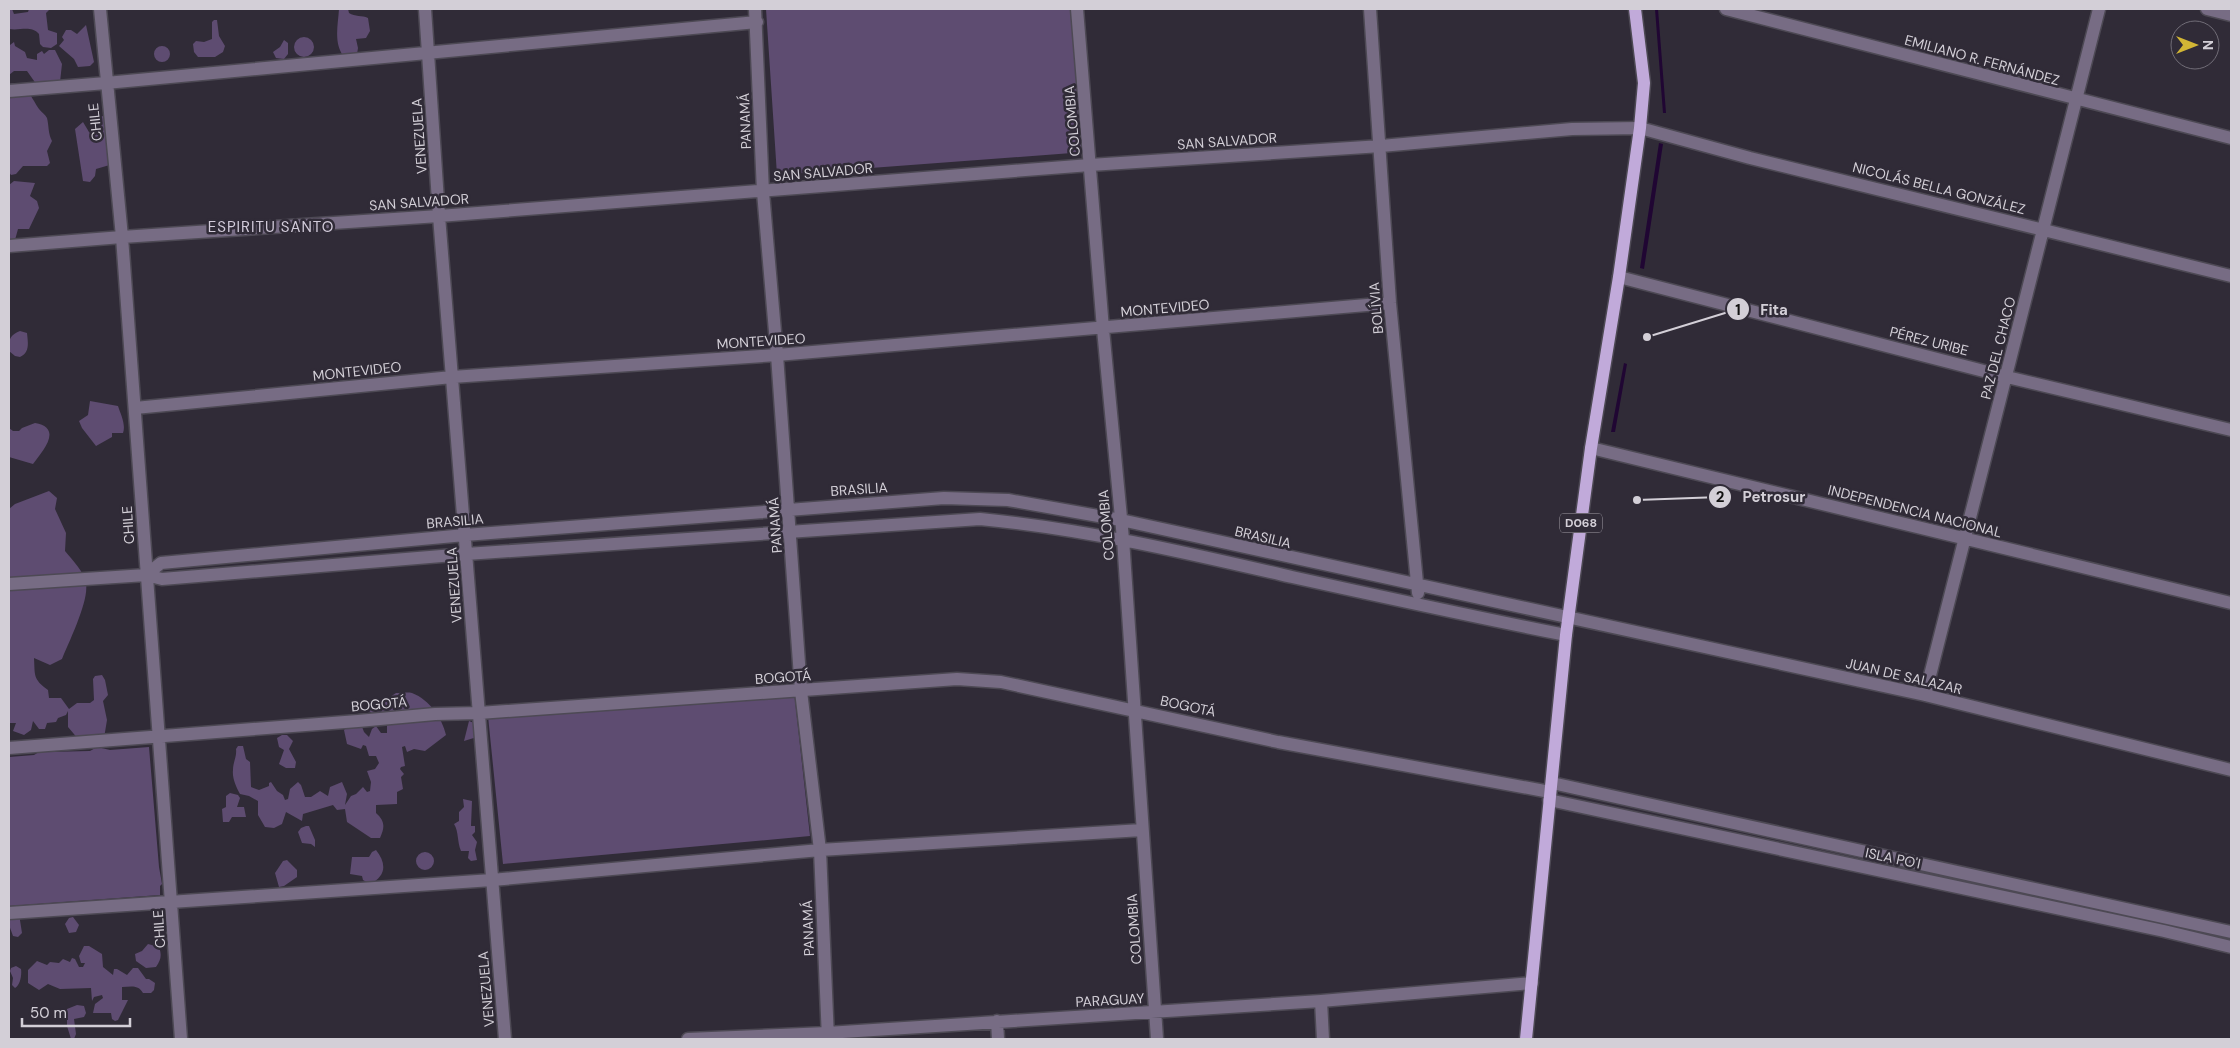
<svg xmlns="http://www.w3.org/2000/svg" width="2240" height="1048" font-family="'DM Sans',sans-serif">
<rect width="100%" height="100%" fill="#302b37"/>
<path fill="#5e4c71" d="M9 9H12L14 14 28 12 29 9H58L49 10 46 13 48 30 57 33V44L51 48 43 47 40 44 39 34C31 25 20 31 9 29Z
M339 9H348L349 13C355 17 362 15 368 18L370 31 366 38 356 39 358 48 357 54 345 58C333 45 338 25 339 9Z
M766 9H1072L1085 152 777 175Z
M214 20H217L219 36 225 46 223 52 215 57H198L194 52 193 44 196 41 204 42 212 39V22Z
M86 25 94 62 90 66 78 67 74 59 59 46 64 40 62 37 66 30H71L77 34Z
M294 47a10 10 0 1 1 20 0a10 10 0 1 1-20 0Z
M284 40 288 43V54L284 59 276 58 273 52 280 47Z
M14 42 15 46 25 52 27 58 37 60V54L42 51 44 54 49 50H55L62 64 60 82 39 88 27 71H14L9 75 10 45Z
M154 54a8 8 0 1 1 16 0a8 8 0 1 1-16 0Z
M13 83C29 88 31 97 39 109 42 113 45 114 47 118 49 126 48 134 52 141L47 151 50 163 47 166H23L16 174 11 175 9 172V84Z
M103 116H107L113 164 96 169 95 176 90 182 83 181 75 129 83 122 89 132 92 133C96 127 94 123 98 117Z
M14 181 35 183 30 196 37 201 39 208 29 229H18L15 240H9V185Z
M20 331 27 333C28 343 30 352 20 357L15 356 9 351C8 340 10 335 20 331Z
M90 401 118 406C121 415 126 425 123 433H112V437L96 446 82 428 79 421 88 415Z
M35 423C64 428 42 452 33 464L9 457V428L13 431H19L22 428Z
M49 491 57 498 55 509 66 533 65 551C73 561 84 571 86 584 89 601 69 642 62 659L50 665 34 658C35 676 33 679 48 690L49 698H61L69 709 77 703H90L94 700 93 679 95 676 102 675 105 680 108 695 103 701 107 720 104 738 79 740 68 727V711L66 715 58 718 56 722 47 723 45 729H39L33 721 31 730 24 735 13 731 16 723H9V509L15 504Z
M794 691 810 836 503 864 488 716Z
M396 693C401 693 408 692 412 693 430 700 442 718 446 735L425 751 414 749 407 752 405 746 402 747 405 766 401 767 400 769 404 774 401 777 403 789 397 792V804L376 805V813C385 821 385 827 380 838H371L347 822 345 809 337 810 333 805 303 814 302 821 286 812 282 824 274 828 265 827 258 815V801L249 796 240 794C236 787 232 778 233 770 233 762 237 757 236 749L238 746H243L246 759 250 762 251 787 259 790 269 786V783L271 782 277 791 283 795 285 800 288 799 290 789 298 782 301 785 305 797H311L320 791 328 796 330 787 342 782 347 794 345 805 351 796 356 794 363 787 367 792 370 791 371 782 367 771 375 769 379 763 376 756H369L366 746 363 745 361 749 347 744 344 730 348 726 361 724 364 732 369 737 372 729 376 726 381 733H387V724L369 711Z
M469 721 474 723 477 737 464 741Z
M282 735H287L293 741 289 749 296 762 295 768H286L279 764 284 750 279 747 277 738Z
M97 747 110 750 149 747 159 867 162 884 160 886V895L9 906V757L34 755 44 749 47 752 90 751Z
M230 793 238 795 240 798 237 807H244L246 817H232L229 822H223L222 809 226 807V796Z
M463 799 472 801 471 826H475V832L472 835 477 842 475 850 477 860 471 861 468 858 469 851H461C457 842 459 832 454 824L459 821V812L464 807Z
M306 826H309L315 840V847L311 844 302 843 298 832 301 828Z
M376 850C387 864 386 876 370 884L363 880 362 876 350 874 352 857H369L372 852Z
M416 861a9 9 0 1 1 18 0a9 9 0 1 1-18 0Z
M287 860 297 870V877L284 886 279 887 275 873 283 861Z
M19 914 22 933 18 937 13 936 9 925 11 915Z
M73 917 79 925 76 932 69 933 65 924 69 918Z
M148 944 159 947C162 955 161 960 156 967L146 968 136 961 135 954 142 951Z
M84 946H89L102 954 103 967 113 975 114 969H117L127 975 133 968H138L146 979H149L155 983 154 990 151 993H143C138 984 130 987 122 987V1000H128L118 1020 115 1021 112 1019 111 1013H93L95 1004 103 998 102 995 94 997 92 1001 91 988 60 989 48 984 39 990 28 983V970L37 961 47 965 50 962 59 963 63 959 70 962 72 958 75 959 79 967H83L85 963H81L79 956Z
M16 966 21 969C22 975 20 986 15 988L12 985 13 978 10 971 11 968Z
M77 1005 84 1006 86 1013 84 1017 74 1019 76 1034 74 1039H71L67 1026V1009Z"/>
<path fill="#200633" d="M1655 9H1658L1666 113H1663Z
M1659 143 1663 144 1644 269 1640 268Z
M1624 363 1627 364 1615 432H1611Z"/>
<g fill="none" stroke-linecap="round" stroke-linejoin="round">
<g stroke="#4d4954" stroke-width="15">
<path id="minor" d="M100 9 122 237 181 1039
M425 9 439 216 505 1039
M755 9 763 192 777 355 801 691 820 850 828 1039
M1077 9 1103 329 1123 539 1157 1039
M1370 9 1390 303 1418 593
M1726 9 2231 138
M2207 9 2231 15
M9 91 106 83 757 22
M9 246 122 237 439 216 1090 165 1381 146 1572 129 1640 128 1750 158 2231 276
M1619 277 2007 377 2231 430
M135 408 452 377 777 355 1390 303
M1591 448 2231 603
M146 575 161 563 465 535 944 498 1008 500 1121 520 1925 695 2231 770
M9 584 146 575 162 579 466 554 980 519C1086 529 1188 553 1292 577 1383 597 1474 617 1566 635
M1925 695 2099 9
M9 748 358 721 435 714 479 713 957 679 1001 682 1278 742 1550 792
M1552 783 2231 932
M1549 800 2164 931 2231 947
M9 913 492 880 820 850 1142 830
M1321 1001 1323 1039
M997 1021 998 1039
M688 1039 827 1033 1321 1001 1532 983"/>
</g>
<g stroke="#4d4954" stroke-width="15">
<path id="major" d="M1526 1039 1566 635 1591 448 1619 277 1640 128 1644 83 1635 9"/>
</g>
<use href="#minor" stroke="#776c84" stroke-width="12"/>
<use href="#major" stroke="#c1aada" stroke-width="12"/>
</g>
<g text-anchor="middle" stroke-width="5" stroke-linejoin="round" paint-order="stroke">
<rect fill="#302b37" stroke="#a29ea7" stroke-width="1" x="1560" y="513.5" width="42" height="19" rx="4"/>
<g font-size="12" font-weight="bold" fill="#d3cfd7">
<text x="1581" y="527">D068</text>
</g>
<g font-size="14" fill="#d3cfd7" stroke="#302b37">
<text transform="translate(1982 60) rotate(15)" y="5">EMILIANO R. FERNÁNDEZ</text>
<text transform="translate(745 121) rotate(-92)" y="5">PANAMÁ</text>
<text transform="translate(1072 121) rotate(-95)" y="5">COLOMBIA</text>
<text transform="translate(95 122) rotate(-96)" y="5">CHILE</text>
<text transform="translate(419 136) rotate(-94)" y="5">VENEZUELA</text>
<text transform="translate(1227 141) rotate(-4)" y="5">SAN SALVADOR</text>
<text transform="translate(823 172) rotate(-5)" y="5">SAN SALVADOR</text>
<text transform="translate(1939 188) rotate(14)" y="5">NICOLÁS BELLA GONZÁLEZ</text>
<text transform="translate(419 202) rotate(-4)" y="5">SAN SALVADOR</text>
<text transform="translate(1165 308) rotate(-5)" y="5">MONTEVIDEO</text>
<text transform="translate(1376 308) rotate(-95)" y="5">BOLÍVIA</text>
<text transform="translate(761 341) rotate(-4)" y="5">MONTEVIDEO</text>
<text transform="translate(1929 341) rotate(14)" y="5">PÉREZ URIBE</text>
<text transform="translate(1998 348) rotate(-76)" y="5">PAZ DEL CHACO</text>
<text transform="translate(357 371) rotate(-6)" y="5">MONTEVIDEO</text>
<text transform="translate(859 489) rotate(-4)" y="5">BRASILIA</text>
<text transform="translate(1915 511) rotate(14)" y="5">INDEPENDENCIA NACIONAL</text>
<text transform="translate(455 521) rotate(-5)" y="5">BRASILIA</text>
<text transform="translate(128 525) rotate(-94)" y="5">CHILE</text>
<text transform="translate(775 525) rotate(-94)" y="5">PANAMÁ</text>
<text transform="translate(1106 525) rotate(-95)" y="5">COLOMBIA</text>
<text transform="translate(1263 537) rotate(13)" y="5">BRASILIA</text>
<text transform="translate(454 585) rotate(-94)" y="5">VENEZUELA</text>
<text transform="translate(1904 676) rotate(13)" y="5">JUAN DE SALAZAR</text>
<text transform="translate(783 677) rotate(-4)" y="5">BOGOTÁ</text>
<text transform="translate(379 704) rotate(-5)" y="5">BOGOTÁ</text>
<text transform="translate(1188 706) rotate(12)" y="5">BOGOTÁ</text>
<text transform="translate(1893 858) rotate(12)" y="5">ISLA PO'I</text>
<text transform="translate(808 928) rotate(-92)" y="5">PANAMÁ</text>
<text transform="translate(159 929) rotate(-94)" y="5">CHILE</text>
<text transform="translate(1134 929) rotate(-94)" y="5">COLOMBIA</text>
<text transform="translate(486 989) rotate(-95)" y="5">VENEZUELA</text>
<text transform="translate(1110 1000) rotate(-3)" y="5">PARAGUAY</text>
</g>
<g font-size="15" letter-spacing="1" fill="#d2cbda" stroke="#302b37">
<text x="271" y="232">ESPIRITU SANTO</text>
</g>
</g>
<path fill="none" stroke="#d3cfd7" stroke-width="2" d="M1647 337L1738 309M1637 500L1720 497"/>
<g fill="#d3cfd7" stroke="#302b37" stroke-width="2">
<circle cx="1647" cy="337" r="5"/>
<circle cx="1637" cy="500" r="5"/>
<circle cx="1738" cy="309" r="12"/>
<circle cx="1720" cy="497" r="12"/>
</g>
<g font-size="15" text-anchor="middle" font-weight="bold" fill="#111">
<text x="1738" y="315">1</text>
<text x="1720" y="502">2</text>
</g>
<g font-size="15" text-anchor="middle" font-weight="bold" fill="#d3cfd7" stroke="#302b37" stroke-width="5" stroke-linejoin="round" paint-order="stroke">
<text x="1774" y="315">Fita</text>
<text x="1774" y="502">Petrosur</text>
</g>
<rect width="2240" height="1048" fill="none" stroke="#d3cfd7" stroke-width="20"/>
<g transform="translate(2195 45) rotate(90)"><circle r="24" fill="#302b37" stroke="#716d77"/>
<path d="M0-4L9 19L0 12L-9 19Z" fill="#d2b635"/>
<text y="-8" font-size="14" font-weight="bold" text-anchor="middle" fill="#d3cfd7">N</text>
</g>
<path d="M22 1018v8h108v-8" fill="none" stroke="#d3cfd7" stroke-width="2.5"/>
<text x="30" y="1018" font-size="15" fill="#d3cfd7" stroke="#302b37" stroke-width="4" paint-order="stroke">50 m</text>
</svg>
